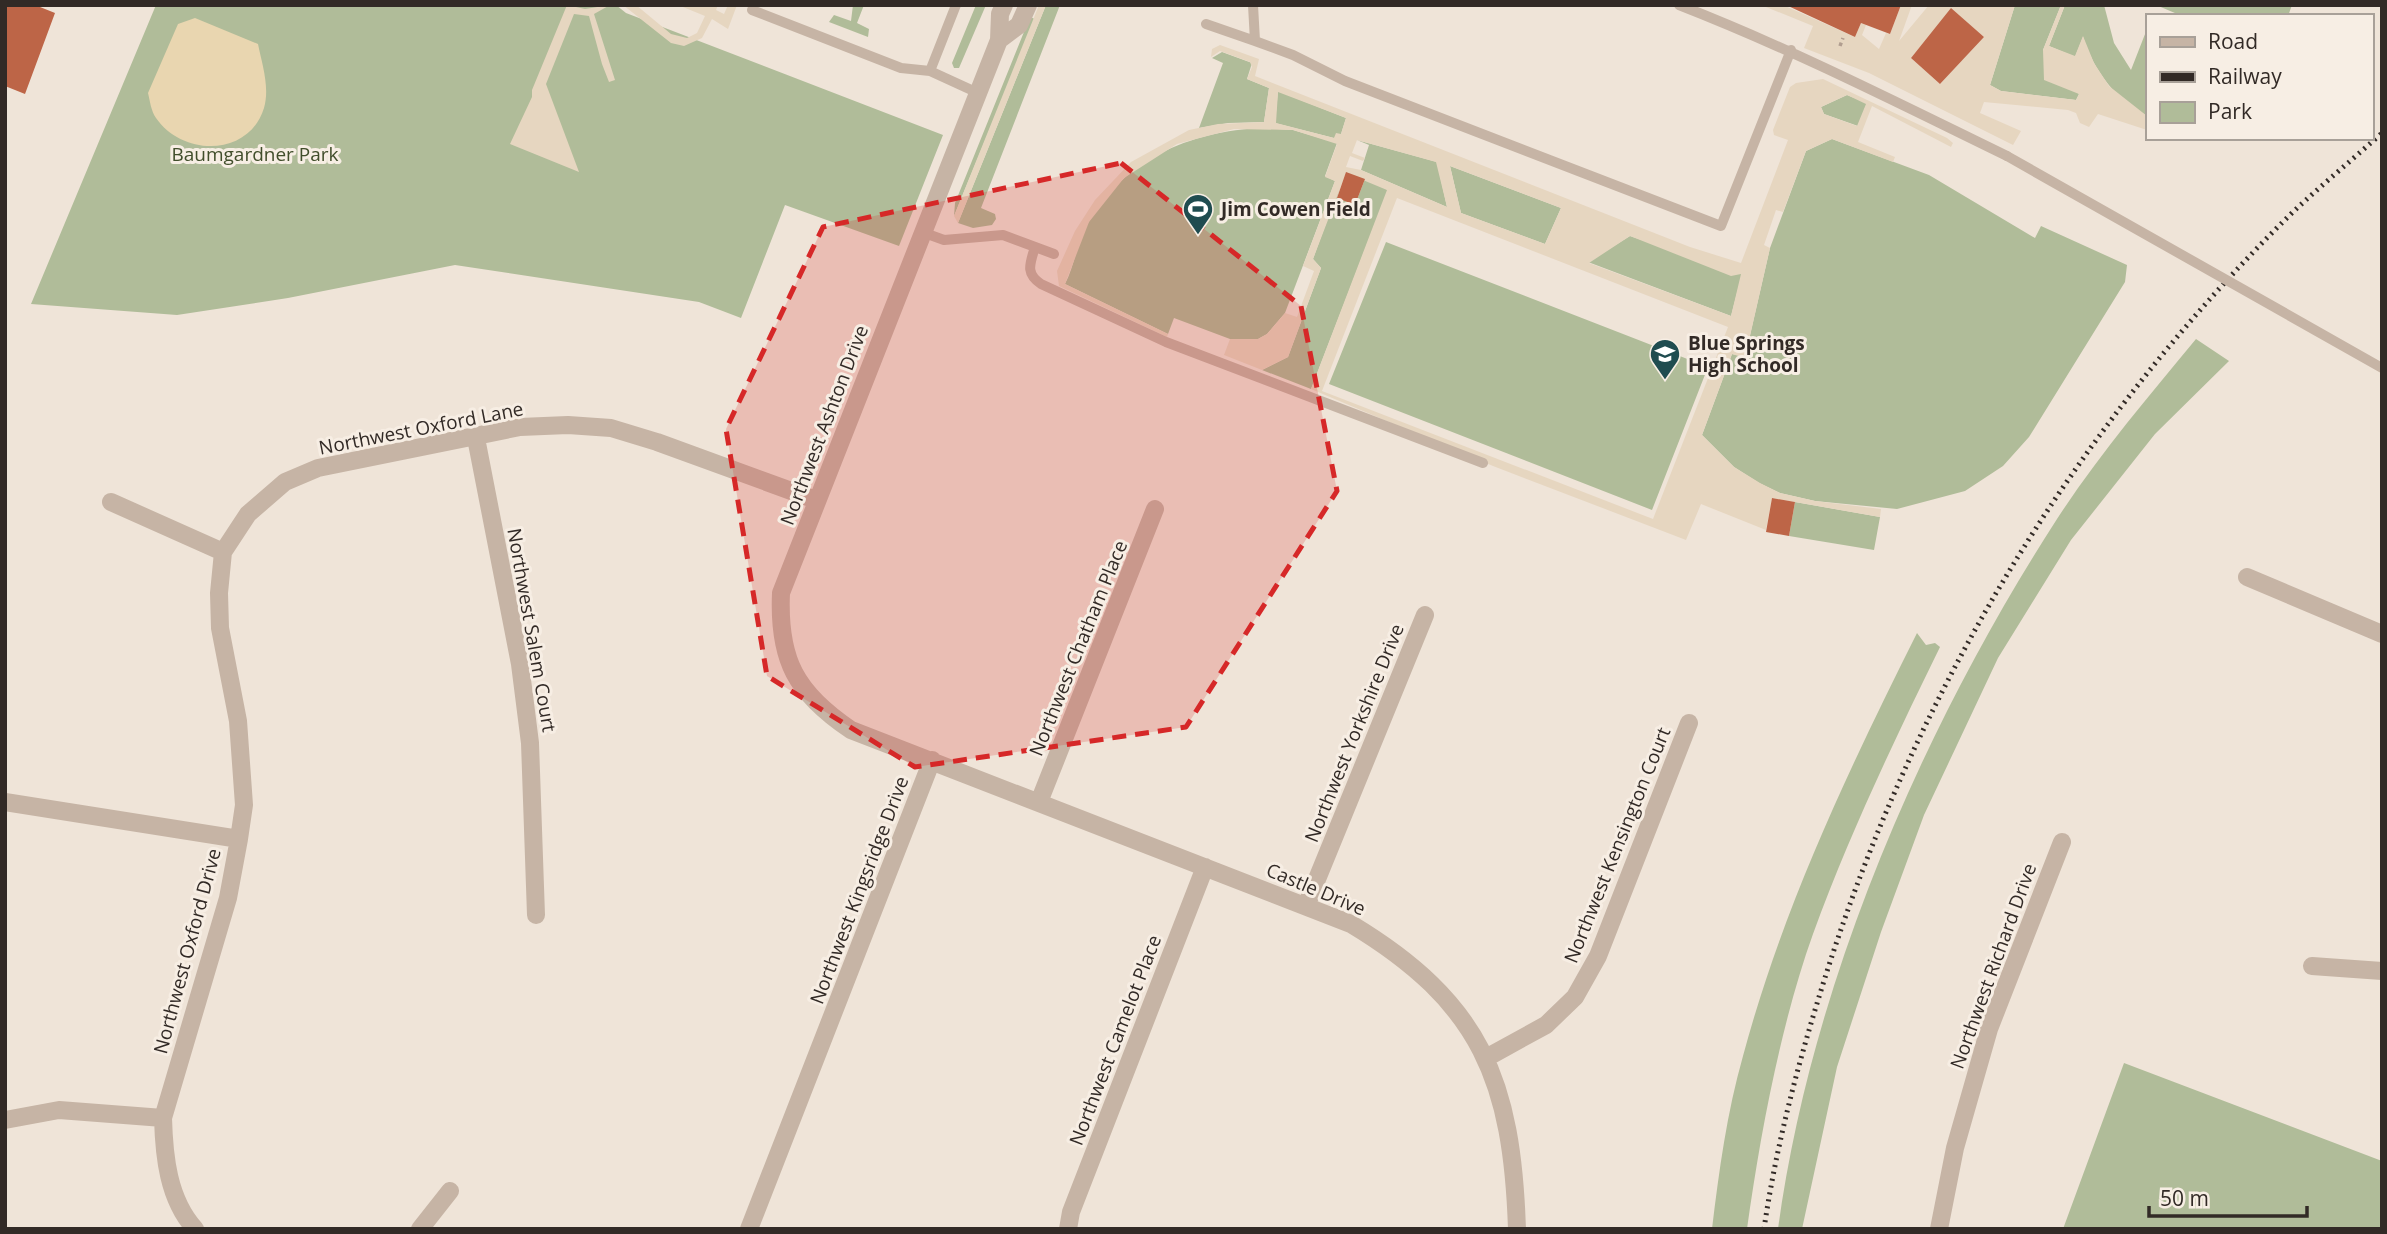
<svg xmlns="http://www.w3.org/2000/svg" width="2387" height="1234" font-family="'Open Sans',sans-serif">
<rect width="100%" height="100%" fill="#efe4d8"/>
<path fill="#b0bc99" d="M156 5H616L626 13 943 135 899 246 785 205 741 318 699 302 455 265 288 298 177 315 31 304Z
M853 5H864L857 23 869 29 868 37 829 22 834 15 851 21Z
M976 5H986L959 68H954L952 63Z
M1046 5H1060L981 208 995 214 996 219 992 225 973 228 958 223Z
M2015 5H2061L2043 50 2079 94 2076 100 2001 91 1990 85Z
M2065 5H2104L2114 43 2131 70 2147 29V116C2116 100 2094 71 2083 37L2075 57 2049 46Z
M2156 5H2292L2288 16H2182Z
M1030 17 1035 19 954 216 955 203Z
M1222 52 1252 63 1247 79 1269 88 1264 122 1228 123 1199 128 1223 63 1212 58Z
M1278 91 1346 118 1341 134 1334 138 1275 123Z
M1847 95 1867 103 1858 126 1824 114 1821 107Z
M1263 128 1293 130 1337 143 1325 176 1335 181 1285 313 1267 334 1258 339H1230L1174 318 1168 334 1065 284C1074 267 1076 247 1085 229 1121 160 1189 131 1263 128Z
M1832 139 1929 175 2035 238 2041 226 2127 265 2125 282 2029 437 2003 466 1965 491 1897 509 1815 501 1780 493 1759 483 1734 467 1702 435 1732 354 1745 357 1770 248 1806 151Z
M1357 140 1437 162 1447 207 1361 170 1369 145Z
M1450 166 1561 208 1545 244 1461 213Z
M1342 179 1337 198 1355 205 1365 179 1388 190 1311 389 1262 370 1288 357 1321 268 1313 259Z
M1630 236 1742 274 1731 316 1588 262Z
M1386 242 1708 367 1652 510 1329 384Z
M2196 339 2229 361 2155 434 2071 540 1998 658 1924 815 1881 932 1837 1067 1802 1229H1778C1811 984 1923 726 2057 519 2098 456 2148 397 2196 339Z
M1795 502 1880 517 1874 550 1789 536Z
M1917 633 1926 645 1935 643 1940 647C1894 741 1849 835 1813 934 1781 1023 1760 1135 1747 1229H1712C1719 1171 1727 1112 1743 1056 1783 907 1849 769 1917 633Z
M2124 1063 2382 1161V1229H2063Z"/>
<path fill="#e9d6b0" d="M195 18 258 44C262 64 270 87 264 108 249 157 183 157 156 118 151 111 150 101 148 93L178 24Z"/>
<path fill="#e6d6c0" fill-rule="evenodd" d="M567 5 585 9 610 5 594 14 615 80 609 82 602 64 589 16 574 14 546 84 579 172 510 144 532 97V90Z
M623 5H636L671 34 687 38 697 33 705 16 678 5H718L716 10 724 14 728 5H737L728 29 712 19 702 38 684 46 671 43Z
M1039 5H1046L958 223 954 216Z
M1761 5H1783L1855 37 1861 23 1866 25 1862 35 1879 49 1886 33 1890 34 1901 5H1912L1899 41 1929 5H2015L1990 85 2001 91 2076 100 2079 94 2044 80 2043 50 2061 5H2065L2049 46 2075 56 2083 36 2094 63 2109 86 2147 116V130L2098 114 2089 127 2080 123 2076 113 2068 110 1984 102 1980 113 2021 131 2013 145 1869 73 1804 48 1813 26ZM1951 9 1984 37 1940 84 1911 58Z
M1220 45 1259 59 1255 76 1690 247 1741 263 1788 140 1774 135 1773 130 1790 87 1796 83 1823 79 1947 138 1953 143 1951 147 1872 106 1858 142 1895 157 1893 162 1832 139 1806 151 1783 212 1776 210 1764 245 1770 248 1745 358 1732 354 1702 435 1734 467 1760 483 1780 493 1815 501 1881 509 1880 517 1772 498 1766 530 1701 504 1686 540 1493 466 1311 389 1387 190 1346 173 1313 259 1321 268 1288 357 1262 370 1224 355 1230 339H1258L1267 334 1285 313 1297 317 1314 271 1303 266 1335 181 1325 177 1337 144 1293 130 1234 129 1177 144 1124 178 1089 222 1065 284 1168 334 1167 337 1059 286 1057 271 1075 231 1095 200 1131 162 1189 130 1218 124 1264 122 1269 88 1247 79 1252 67 1250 62 1220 51 1211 57 1212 49ZM1278 92 1346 118 1341 134 1336 133 1334 138 1276 123ZM1847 95 1866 104 1857 126 1824 114 1821 107ZM1357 140 1436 162 1447 207 1361 170 1346 167 1350 156 1363 161 1365 158 1352 153ZM1450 166 1561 208 1545 244 1461 213ZM1397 198 1728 327 1653 519 1322 391ZM1630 236 1731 276 1741 274 1731 316 1589 263Z"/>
<path fill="#bd6547" d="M5 5H35L55 13 25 94 5 86Z
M1786 5H1901L1890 34 1861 23 1855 37Z
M1951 8 1984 37 1940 84 1911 58Z
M1346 172 1365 179 1355 205 1337 198Z
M1772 498 1795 502 1789 536 1766 532Z"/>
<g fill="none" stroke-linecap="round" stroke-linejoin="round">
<path stroke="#b19e90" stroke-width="3.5" stroke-dasharray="3.5 3.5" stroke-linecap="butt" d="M1840 46 1843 38"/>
<path stroke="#c6b4a5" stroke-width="10" d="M754 5 752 10 901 68 930 71 978 93
M1253 5 1255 41 1293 55 1345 81 1721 226 1791 50
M1679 5C1792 49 1898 103 2007 156
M1206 24 1255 41
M930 71 956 5
M922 232 944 240 1003 235 1054 254
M1035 247C1030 264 1025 273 1041 284L1166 342 1483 463"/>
<path stroke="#c6b4a5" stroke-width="18" d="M1004 5 1000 14 999 40 781 593C778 660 796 693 851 730L1351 924C1482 1003 1512 1081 1517 1229
M999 40 1019 25 1028 5
M476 438 520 664 530 743 536 915
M111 502 223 552
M2247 577 2382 634
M5 802 239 839
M1039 802 1155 509
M1306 906 1425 615
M2312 966 2382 971
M1486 1058 1546 1025 1575 997 1598 956 1689 723
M5 1120 59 1110 163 1118
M195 1229C168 1199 164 1156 163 1118L228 898 239 839 244 805 238 721 220 628 219 593 223 552 248 514 285 482 318 468 520 427 568 425 611 428 657 442 816 500
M420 1229 450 1191
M749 1229 932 760
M1068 1229 1071 1212 1205 867
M1939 1229 1955 1148 1989 1029 2062 842"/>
<path stroke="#322a26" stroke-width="5" stroke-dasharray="2 5" stroke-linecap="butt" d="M1764 1229C1776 1146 1798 1064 1823 984 1914 693 2076 424 2295 210 2323 184 2353 159 2382 133"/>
<path stroke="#c6b4a5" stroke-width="10" d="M2007 156 2382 368"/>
</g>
<path fill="#d62828" fill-opacity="0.2" stroke="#d62828" stroke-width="5" stroke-dasharray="14 9" stroke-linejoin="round" d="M1121 163 1301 306 1337 491 1186 727 915 767 767 676 726 429 823 227Z"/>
<defs>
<g id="stadium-pin" transform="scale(1.575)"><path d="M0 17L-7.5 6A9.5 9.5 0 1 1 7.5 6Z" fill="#1f4c50" stroke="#f7eee4"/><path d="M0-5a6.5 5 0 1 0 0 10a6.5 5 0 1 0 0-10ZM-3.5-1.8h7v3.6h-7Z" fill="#fff"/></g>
<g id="school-pin" transform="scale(1.575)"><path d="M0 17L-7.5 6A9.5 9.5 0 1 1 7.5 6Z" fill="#1f4c50" stroke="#f7eee4"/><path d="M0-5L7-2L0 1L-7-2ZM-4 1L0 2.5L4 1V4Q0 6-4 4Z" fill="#fff"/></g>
</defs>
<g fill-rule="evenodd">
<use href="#stadium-pin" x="1198" y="209"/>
<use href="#school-pin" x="1665" y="354"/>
</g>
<g text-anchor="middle" stroke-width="6" stroke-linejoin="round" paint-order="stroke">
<g font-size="19" fill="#414e2b" stroke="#f7eee4">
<text x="255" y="161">Baumgardner Park</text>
</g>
<g font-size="19" font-weight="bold" fill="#322a26" stroke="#f7eee4" text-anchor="start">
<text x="1221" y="216">Jim Cowen Field</text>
<text x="1688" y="350">Blue Springs<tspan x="1688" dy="22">High School</tspan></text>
</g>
<g font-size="19" fill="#322a26" stroke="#f7eee4">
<text transform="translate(824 425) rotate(-69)" y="7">Northwest Ashton Drive</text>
<text transform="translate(421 428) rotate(-11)" y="7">Northwest Oxford Lane</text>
<text transform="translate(532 630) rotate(80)" y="7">Northwest Salem Court</text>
<text transform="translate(1078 648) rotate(-68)" y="7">Northwest Chatham Place</text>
<text transform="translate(1354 733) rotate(-68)" y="7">Northwest Yorkshire Drive</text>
<text transform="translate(1617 845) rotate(-68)" y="7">Northwest Kensington Court</text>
<text transform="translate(1316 889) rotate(23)" y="7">Castle Drive</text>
<text transform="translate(859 890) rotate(-69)" y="7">Northwest Kingsridge Drive</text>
<text transform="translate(187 951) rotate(-75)" y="7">Northwest Oxford Drive</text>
<text transform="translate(1993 966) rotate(-70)" y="7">Northwest Richard Drive</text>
<text transform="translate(1115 1040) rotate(-69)" y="7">Northwest Camelot Place</text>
</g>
</g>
<rect width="2387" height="1234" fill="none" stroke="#322a26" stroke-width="14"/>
<rect x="2146" y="14" width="228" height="126" fill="#f7eee4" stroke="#a8a098" stroke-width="2"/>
<rect x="2160" y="37" width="35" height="10" fill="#c6b4a5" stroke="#a8a098" stroke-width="2"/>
<text x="2208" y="49" font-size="21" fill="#322a26">Road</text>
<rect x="2160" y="72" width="35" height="10" fill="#322a26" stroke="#a8a098" stroke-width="2"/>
<text x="2208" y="84" font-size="21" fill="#322a26">Railway</text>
<rect x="2160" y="102" width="35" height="21" fill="#b0bc99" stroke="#a8a098" stroke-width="2"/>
<text x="2208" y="119" font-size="21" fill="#322a26">Park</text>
<path d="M2149 1206v10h158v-10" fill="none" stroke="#322a26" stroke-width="3.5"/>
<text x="2160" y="1206" font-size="21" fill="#322a26" stroke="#f7eee4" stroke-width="5" paint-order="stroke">50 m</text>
</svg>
